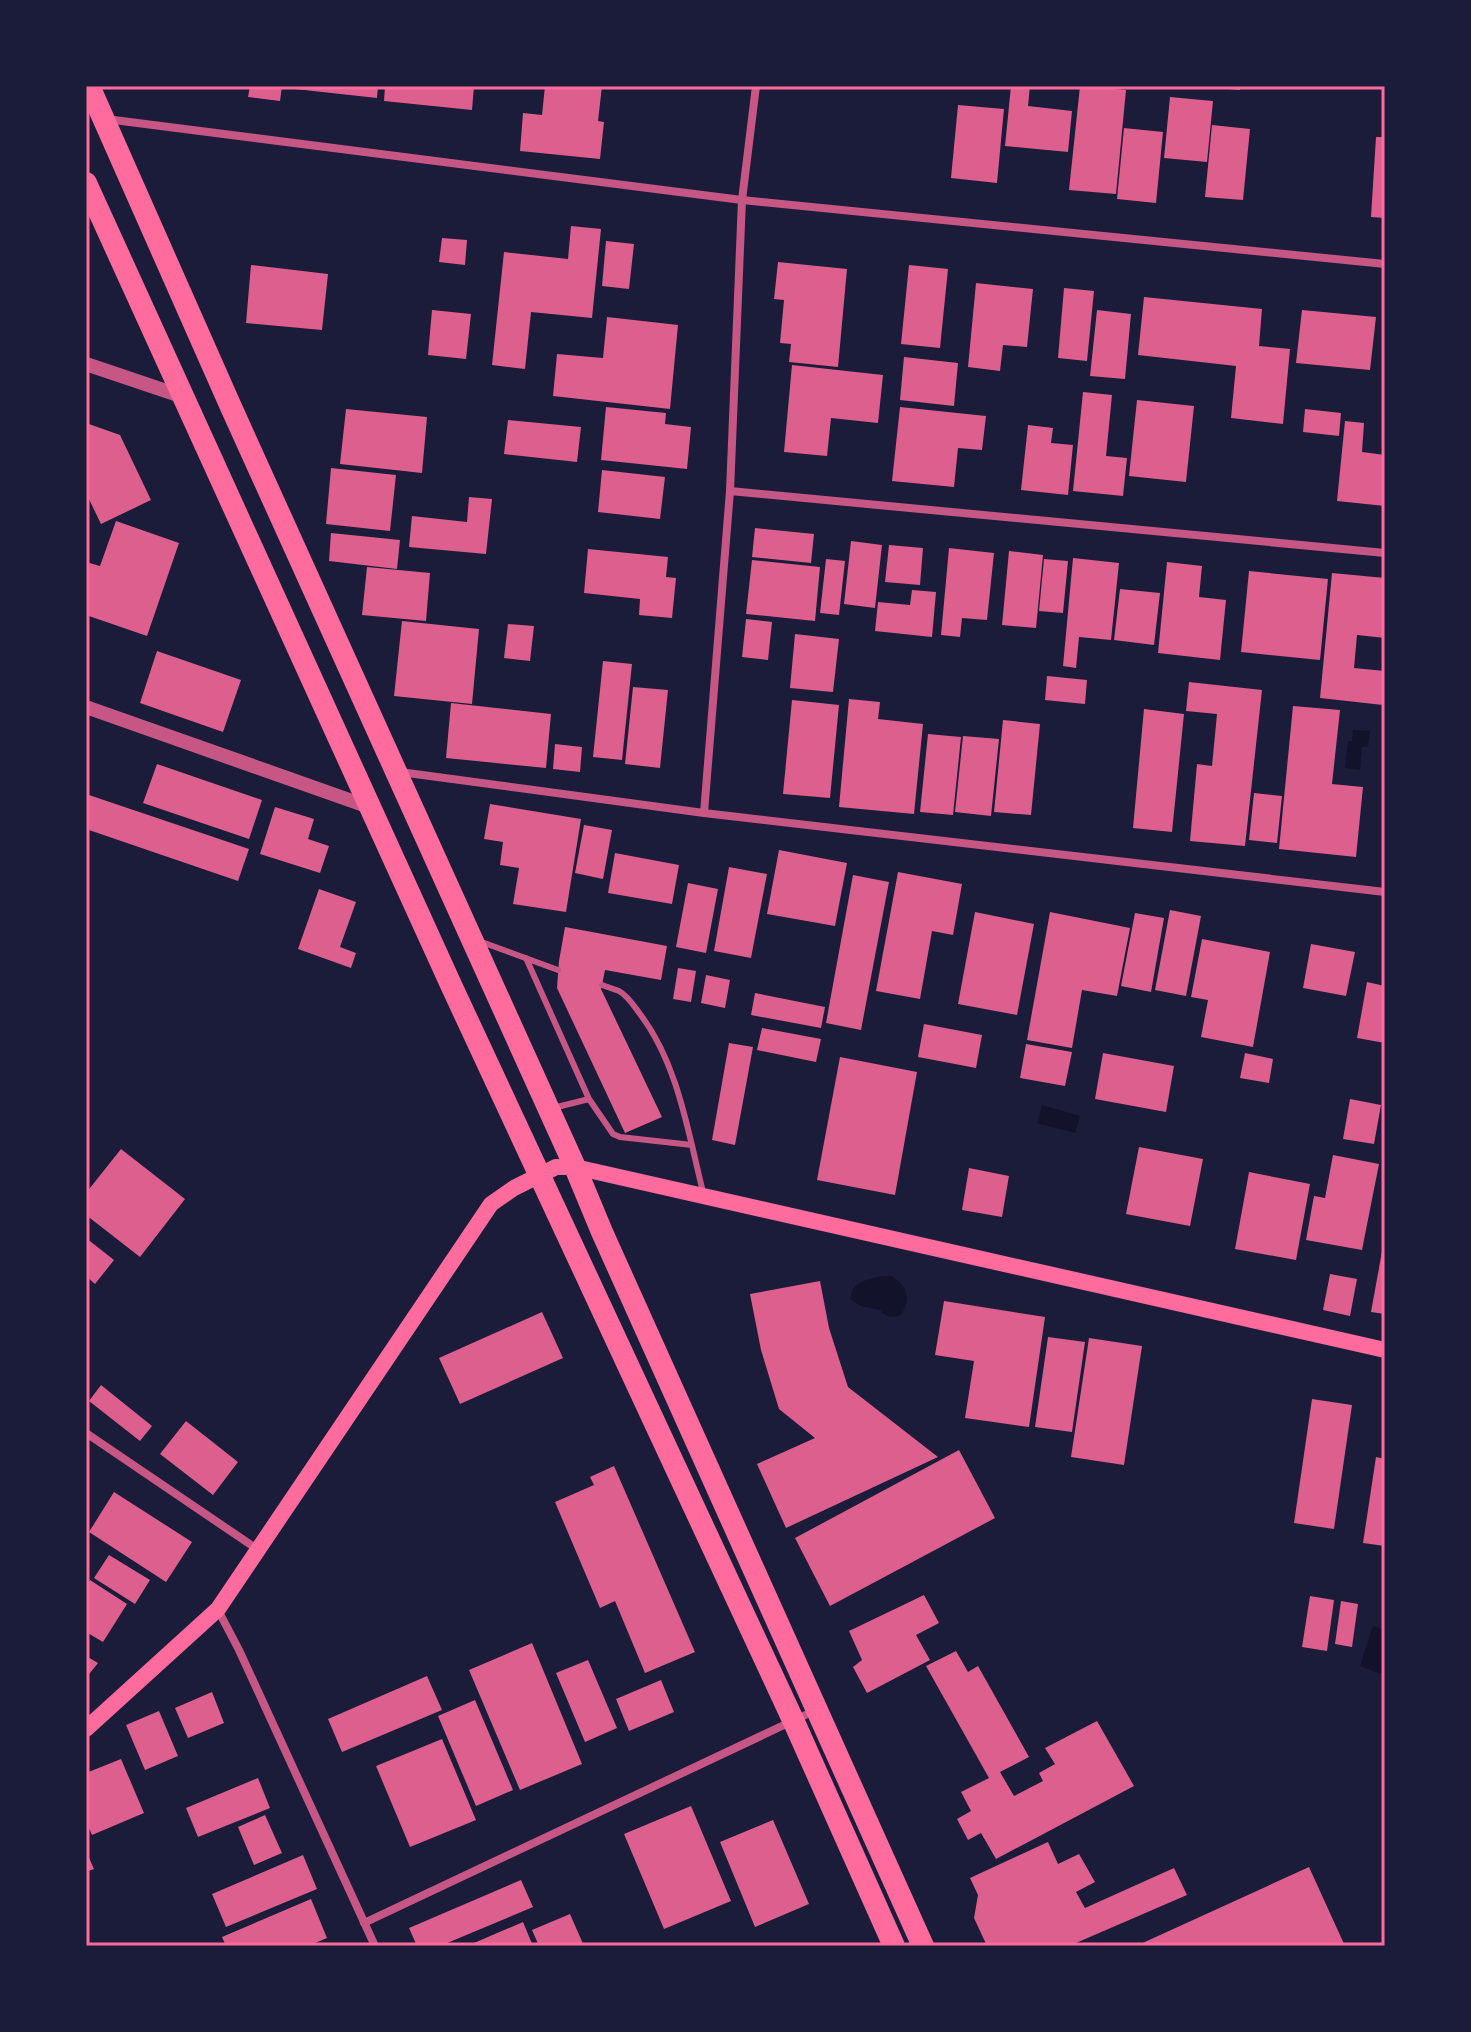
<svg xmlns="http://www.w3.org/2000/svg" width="1471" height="2032" font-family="Inter,sans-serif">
<rect width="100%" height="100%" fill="#1b1b3a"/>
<path fill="#12122b" d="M1353 730 1370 731 1368 747H1362L1360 770 1345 768 1348 741H1352Z
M1042 1105 1080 1116 1075 1133 1037 1123Z
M883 1276H892C907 1287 912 1298 901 1315 893 1318 886 1318 880 1310L861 1306 851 1300C849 1282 869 1279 883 1276Z
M1373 1626 1385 1630 1384 1675 1360 1666Z"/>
<path fill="#dd5f8e" d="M250 86H282L280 101 248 97Z
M296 86H378L377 98 295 89Z
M385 86H474L472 110 384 101Z
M545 86H602L598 121 604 122 600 159 520 151 523 113 542 115Z
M1011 86H1030L1028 106 1072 111 1068 152 1005 146Z
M1080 86 1126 90 1116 194 1069 190Z
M1218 86H1240V90L1217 88Z
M1170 97 1213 101 1207 162 1164 158Z
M958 105 1004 109 997 183 951 178Z
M1212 125 1250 129 1243 200 1205 197Z
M1124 128 1163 132 1156 203 1117 199Z
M1376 137H1385V218L1371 217Z
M571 226 601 229 592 318 531 312 525 369 492 365 504 252 568 259Z
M442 238 467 240 465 265 439 262Z
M606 241 634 244 629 289 602 286Z
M778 262 847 269 838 367 789 362 791 344 780 343 784 300 774 299Z
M251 265 328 274 322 330 246 323Z
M909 265 948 269 940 348 901 344Z
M976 283 1033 289 1027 347 1003 345 1000 371 968 367Z
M1064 288 1094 291 1087 361 1058 358Z
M1144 297 1262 309 1259 346 1290 349 1283 424 1231 418 1236 366 1138 355Z
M432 310 471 314 466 359 428 355Z
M1097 310 1131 314 1125 379 1090 376Z
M1302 310 1376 317 1370 370 1296 363Z
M607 317 678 325 670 409 553 396 557 354 603 358Z
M904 357 958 363 954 406 900 400Z
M792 365 883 375 878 423 831 418 827 456 784 452Z
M1083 392 1112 395 1106 456 1127 458 1123 496 1073 491Z
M1137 400 1194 406 1186 482 1129 476Z
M606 407 666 413 665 424 691 427 687 469 601 460Z
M900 407 986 416 982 450 958 448 954 487 892 481Z
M346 409 427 417 422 473 340 464Z
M1305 409 1341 413 1339 436 1303 432Z
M508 420 581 427 577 462 504 454Z
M1345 421 1364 423 1362 452 1385 455 1383 474H1385V506L1337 501Z
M86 423 120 435 151 500 101 524 86 493Z
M1028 425 1053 428 1051 443 1073 445 1068 495 1021 490Z
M331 468 396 475 390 531 326 524Z
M602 470 665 477 660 519 598 512Z
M469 497 492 499 486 554 409 547 412 516 467 522Z
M116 521 179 543 147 636 86 615V562L100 566Z
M755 528 814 534 811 563 752 557Z
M331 533 400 540 397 569 329 561Z
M851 541 882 545 875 608 844 604Z
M889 545 923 548 920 585 885 582Z
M949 548 994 553 987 620 962 618 960 637 941 635Z
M588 549 668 557 666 577 676 578 672 618 639 615 640 599 584 593Z
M1009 551 1043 555 1036 628 1002 625Z
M1073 558 1119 563 1111 640 1079 637 1076 668 1063 666Z
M826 559 845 561 839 615 820 613Z
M1044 559 1068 561 1063 613 1039 611Z
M752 560 820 567 815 621 746 614Z
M1167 562 1202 566 1199 597 1226 600 1220 660 1158 653Z
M367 567 430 573 426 621 362 615Z
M1249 571 1328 579 1320 660 1241 652Z
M1332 573 1385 578V638L1357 635 1354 668 1385 671 1383 705 1320 698Z
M1120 589 1160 593 1154 645 1114 640Z
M912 590 936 592 932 637 875 631 878 602 910 605Z
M746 619 772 622 768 660 742 657Z
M402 621 479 629 472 704 394 696Z
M508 624 534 626 530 661 504 658Z
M795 634 839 639 833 692 790 688Z
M157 651 241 680 223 732 140 703Z
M603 661 632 664 622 760 593 757Z
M1047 676 1087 680 1085 704 1045 700Z
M1189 682 1262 690 1245 846 1190 841 1197 764 1212 766 1217 714 1186 711Z
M633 687 668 690 660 768 625 764Z
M849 699 880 702 878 719 923 724 914 814 839 807Z
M792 700 839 705 830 798 783 794Z
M451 703 551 714 546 768 446 758Z
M1293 706 1340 710 1332 784 1363 787 1356 857 1279 849Z
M1144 709 1184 714 1172 832 1133 828Z
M1003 720 1040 724 1031 815 994 812Z
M928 734 961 737 953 815 920 812Z
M963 736 999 739 991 816 955 812Z
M555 744 582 747 580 772 553 769Z
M157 764 262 800 249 839 143 803Z
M1254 793 1282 796 1277 843 1249 840Z
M86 794 249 849 238 881 86 829Z
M490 804 581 819 566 912 513 904 519 868 500 865 503 842 484 839Z
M275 807 314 819 308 839 329 846 320 873 260 854Z
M584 825 612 830 603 879 575 873Z
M779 850 847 863 835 926 767 914Z
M615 853 679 865 672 904 608 893Z
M729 867 767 874 751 958 714 951Z
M898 872 962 884 953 935 932 931 920 999 876 991Z
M853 875 889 882 861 1030 826 1023Z
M688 883 718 889 706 953 676 947Z
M319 889 356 902 340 947 356 953 351 968 298 949Z
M1170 910 1201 916 1186 996 1155 990Z
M975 912 1034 924 1017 1015 958 1004Z
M1050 912 1130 928 1117 996 1082 990 1072 1048 1027 1040Z
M1135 913 1164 918 1151 992 1121 986Z
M565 927 667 946 661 980 605 970 602 985 601 989 662 1117 625 1133 557 988 559 961Z
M1202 939 1270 952 1253 1047 1201 1037 1208 1000 1191 997Z
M1311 944 1355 952 1346 996 1303 988Z
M678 968 696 971 691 1002 673 999Z
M706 975 730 980 725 1008 701 1003Z
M1367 982 1385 986V1043L1357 1038Z
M755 993 825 1007 821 1028 751 1015Z
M924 1024 982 1035 976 1068 918 1057Z
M762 1028 821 1039 816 1062 757 1050Z
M729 1043 753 1047 735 1145 712 1140Z
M1026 1044 1072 1052 1065 1086 1020 1078Z
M1103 1053 1174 1066 1166 1112 1095 1099Z
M1245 1053 1273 1059 1269 1083 1240 1078Z
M840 1057 917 1072 895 1195 817 1180Z
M1350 1099 1381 1105 1374 1144 1343 1139Z
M1139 1147 1203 1159 1190 1226 1126 1214Z
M121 1149 185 1199 140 1257 86 1215V1193Z
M1333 1155 1379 1164 1362 1250 1306 1240 1314 1196 1325 1198Z
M969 1168 1009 1176 1002 1217 962 1210Z
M1249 1172 1310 1184 1296 1260 1235 1249Z
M86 1238 114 1260 95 1284 86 1276Z
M1383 1246H1385V1314L1371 1312Z
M1330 1274 1357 1279 1350 1316 1323 1310Z
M820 1281 829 1328 848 1387 938 1457 786 1528 757 1464 815 1438 779 1409 761 1350 750 1294Z
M944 1301 1045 1317 1029 1427 965 1418 974 1361 935 1355Z
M542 1312 563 1358 460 1404 439 1358Z
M1048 1337 1085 1342 1072 1432 1035 1427Z
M1089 1338 1142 1346 1124 1465 1071 1457Z
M101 1385 152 1426 140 1441 89 1401Z
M1312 1399 1352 1405 1334 1529 1294 1523Z
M186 1421 238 1462 213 1495 160 1454Z
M959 1450 995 1518 830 1606 795 1538Z
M1376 1457 1385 1459V1546L1363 1543Z
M614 1466 695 1652 645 1673 615 1601 600 1608 555 1502 594 1485 590 1477Z
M114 1492 192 1542 166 1582 89 1532Z
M109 1555 150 1580 135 1604 94 1578Z
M90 1580 127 1604 103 1642 86 1632V1587Z
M924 1595 939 1623 916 1635 930 1660 867 1693 853 1667 862 1660 849 1631Z
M1310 1596 1334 1600 1327 1651 1302 1647Z
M1341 1601 1358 1604 1352 1647 1335 1644Z
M532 1643 582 1764 520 1790 469 1670Z
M956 1651 968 1672 978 1666 1029 1757 1000 1772 1014 1796 1043 1781 1039 1773 1055 1764 1045 1748 1097 1721 1134 1786 996 1859 981 1833 968 1840 957 1819 971 1811 961 1792 989 1778 926 1666Z
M86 1656 98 1663 86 1678Z
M588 1660 617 1728 585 1742 556 1673Z
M427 1676 442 1710 342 1752 328 1719Z
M661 1680 674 1712 629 1731 616 1699Z
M212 1692 224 1723 188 1738 175 1708Z
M475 1700 513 1790 476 1806 438 1716Z
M159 1711 178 1756 145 1770 126 1725Z
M442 1739 476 1820 410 1847 376 1766Z
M121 1759 144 1813 92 1835 86 1821V1773Z
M258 1778 270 1808 198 1837 186 1808Z
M691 1806 731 1901 664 1929 624 1834Z
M265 1815 282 1853 254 1865 238 1827Z
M773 1820 809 1904 755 1927 720 1842Z
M1048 1842 1058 1864 1079 1854 1095 1882 1076 1892 1085 1908 1174 1868 1187 1895 1069 1946H987L974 1918 978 1895 970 1878Z
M86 1851 94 1869 86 1872Z
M303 1855 317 1889 226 1927 212 1894Z
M1309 1867 1345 1946H1136Z
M521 1880 533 1907 440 1946H417L409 1928Z
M311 1899 327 1938 308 1946H226L222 1937Z
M570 1914 584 1946H539L532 1930Z
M523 1922 533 1946H467Z"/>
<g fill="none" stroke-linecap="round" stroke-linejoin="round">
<path stroke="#c65784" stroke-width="6" d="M479 941 558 970
M526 958 589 1099 613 1134 620 1137 692 1145
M602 985C607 987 614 989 619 991 628 996 634 1006 640 1014 678 1064 688 1132 703 1192
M553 1108 589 1099"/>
<path stroke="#c65784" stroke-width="8" d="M106 119 742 200 1385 264
M730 491 1385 553
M400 772 704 813 1385 892
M704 813 730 491 742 200 756 86
M86 1433 257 1549
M218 1610 239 1650 375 1946
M364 1923 816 1710"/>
<path stroke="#c65784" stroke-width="14" d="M86 364 184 397
M86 707 372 808"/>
<path stroke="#ff6b9d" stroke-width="16" d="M86 1729 218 1609 491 1204 514 1188 556 1167H575L1385 1350"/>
<path stroke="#ff6b9d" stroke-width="22" d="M89 86 231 407 575 1167 602 1232 923 1946
M86 183 452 987 794 1722 894 1946"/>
</g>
<rect width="1471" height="2032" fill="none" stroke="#1b1b3a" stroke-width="176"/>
<rect x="88" y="88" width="1295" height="1856" fill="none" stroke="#ff6b9d" stroke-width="3"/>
</svg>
